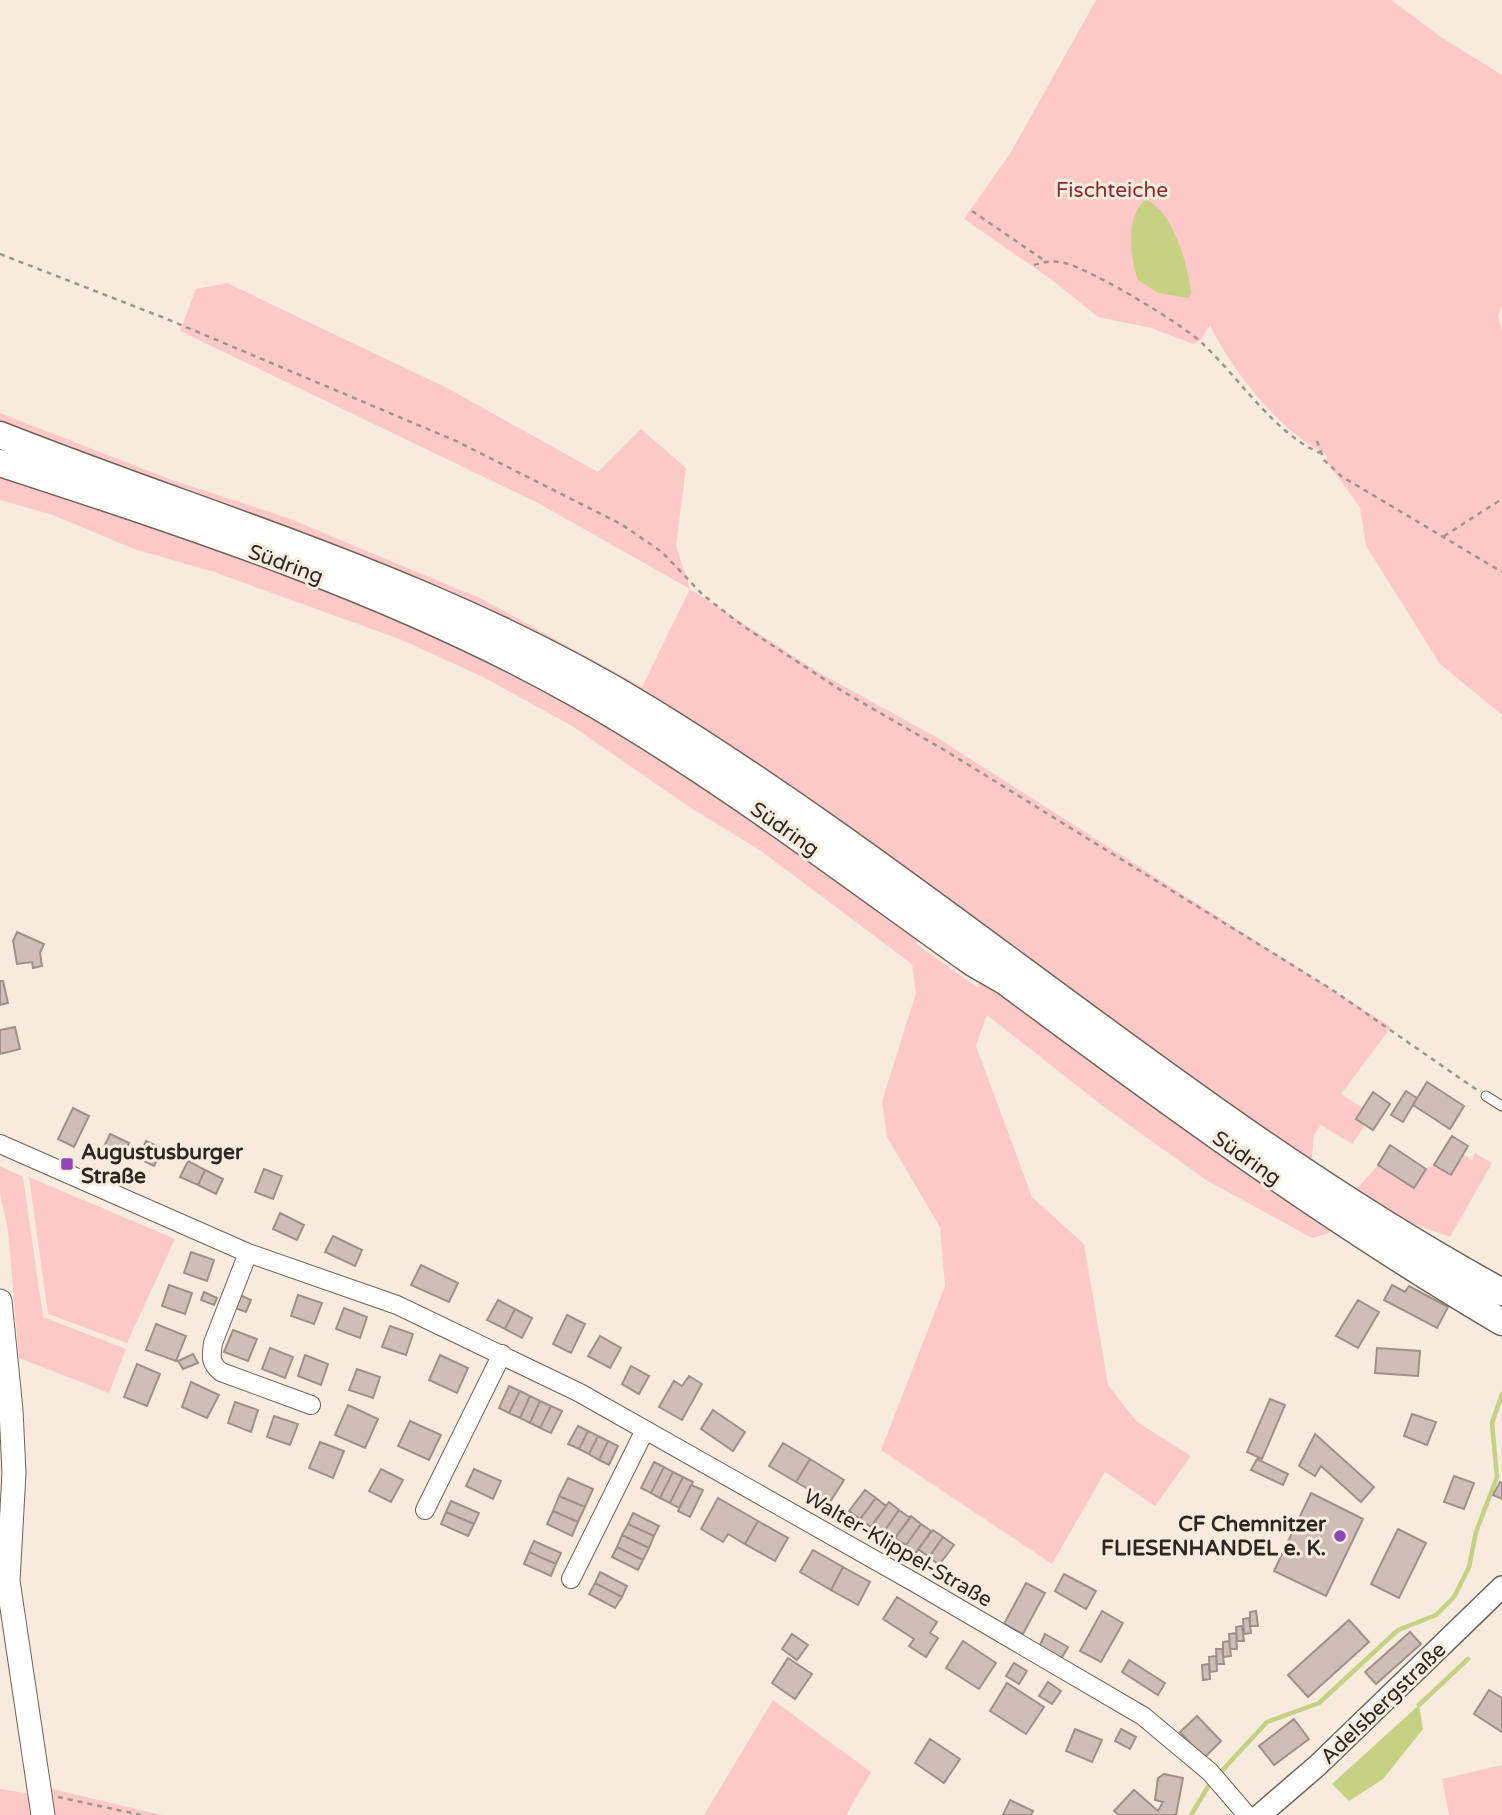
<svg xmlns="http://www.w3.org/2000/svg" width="1502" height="1815" font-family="'Varela Round',sans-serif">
<rect width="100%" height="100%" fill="#f7ebde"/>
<path fill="#fcc9c6" d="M1096 0H1391L1441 37 1502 75V306L1498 316 1502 330V715L1440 664 1366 546 1360 508 1327 461 1326 454C1280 432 1232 371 1210 325L1199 342 1193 344 1151 328 1098 317 1052 280 964 219 1011 152Z
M227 283 447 388 598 472 641 429 686 468 676 546 690 589 818 672 936 737 1391 1027 1341 1094 1363 1108 1356 1119 1365 1125 1352 1144 1321 1125 1314 1135 1312 1158 1308 1161 790 793 0 425V413L172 480 288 518 482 599 642 687 690 589 538 503 180 331 196 289Z
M0 474 148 524 408 621 575 703 749 815 924 940 915 943 978 988 979 979 1329 1228V1233L1312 1238 1206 1180 1104 1107 987 1015 976 1046 1032 1197 1084 1244 1108 1385 1137 1422 1191 1456 1155 1506 1105 1472 1052 1564 881 1450 945 1286 940 1227 887 1137 882 1101 916 993 912 964 761 851 691 808 572 726 485 678 402 640 214 572 134 549 53 515 0 500Z
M1475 1153 1492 1163 1450 1237 1411 1223 1356 1190 1378 1165 1414 1188 1426 1169 1434 1165 1451 1175 1463 1154 1472 1160Z
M0 1166 23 1177 43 1317 126 1349 109 1393 19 1358 8 1230 0 1194Z
M29 1177 175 1239 127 1343 48 1314Z
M773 1700 871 1772 846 1815H704Z
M1502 1765V1815H1449L1442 1779Z
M48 1788 162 1815H51Z
M0 1789 32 1794 34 1815H0Z"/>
<path fill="#c6d184" d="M1146 200C1173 210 1189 268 1191 294L1188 298 1158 293 1138 280C1130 259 1125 214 1146 200Z
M1419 1705 1423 1729 1383 1779 1349 1801 1332 1784Z"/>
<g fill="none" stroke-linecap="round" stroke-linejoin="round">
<path stroke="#c6d184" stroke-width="4.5" d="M1419 1705 1468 1659
M1217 1776 1267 1722 1319 1703 1398 1630 1436 1615 1454 1597 1469 1567 1476 1532 1497 1477 1492 1423 1502 1394
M1191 1815 1211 1782"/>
</g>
<path fill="#cfbeb7" stroke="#a0908a" stroke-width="2" d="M17 932 44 944 40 953 42 966 33 968 32 962 17 964 13 941Z
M0 981H3L8 1003 0 1005Z
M15 1027 20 1049 0 1054V1030Z
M1427 1082 1464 1106 1450 1129 1413 1105Z
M1406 1091 1417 1098 1403 1122 1391 1115Z
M1373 1092 1390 1104 1373 1130 1356 1119Z
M73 1108 89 1116 74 1147 58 1139Z
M110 1134 129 1143 119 1162 101 1153Z
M1452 1136 1468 1146 1451 1175 1434 1165Z
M146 1141 163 1149 154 1166 138 1158Z
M1390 1145 1426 1169 1414 1188 1378 1165Z
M188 1161 205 1170 198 1185 180 1177Z
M264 1169 282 1176 273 1199 255 1192Z
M205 1170 223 1179 216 1194 198 1185Z
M280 1213 304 1225 297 1240 273 1229Z
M333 1236 362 1250 355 1266 325 1252Z
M191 1252 214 1260 207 1281 184 1273Z
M421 1265 458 1283 449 1302 411 1285Z
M169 1285 192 1293 185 1314 162 1306Z
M1392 1285 1405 1292 1409 1286 1448 1307 1437 1328 1384 1300Z
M204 1292 217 1298 214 1305 201 1300Z
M240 1295 251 1300 246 1312 235 1308Z
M298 1295 322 1303 314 1324 291 1316Z
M498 1300 515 1309 505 1329 487 1320Z
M1358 1300 1379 1312 1358 1348 1336 1336Z
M344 1308 367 1317 360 1338 336 1329Z
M515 1309 532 1318 522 1338 505 1329Z
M567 1315 585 1324 571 1353 553 1344Z
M156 1324 186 1336 176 1361 146 1350Z
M390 1326 413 1334 406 1355 382 1347Z
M233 1330 257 1339 248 1361 224 1352Z
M600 1336 621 1348 610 1368 588 1356Z
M270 1348 293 1357 285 1378 262 1369Z
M1377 1348 1420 1351 1418 1376 1375 1373Z
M193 1354 198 1363 183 1369 178 1361Z
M305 1355 328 1364 321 1385 298 1376Z
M440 1355 468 1368 457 1393 429 1380Z
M137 1364 160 1374 147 1406 124 1397Z
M631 1366 649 1376 639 1394 622 1384Z
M357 1369 380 1377 373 1398 349 1390Z
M689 1376 702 1384 682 1420 659 1407 674 1381 682 1386Z
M191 1382 219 1395 207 1418 182 1407Z
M509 1386 520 1391 509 1413 499 1408Z
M520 1391 530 1396 520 1418 509 1413Z
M530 1396 540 1401 530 1423 520 1418Z
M1270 1399 1285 1405 1262 1459 1247 1452Z
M540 1401 551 1406 540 1428 530 1423Z
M235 1402 258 1410 251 1432 228 1423Z
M348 1405 378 1419 365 1448 335 1435Z
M551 1406 562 1411 551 1433 540 1428Z
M713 1410 745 1432 733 1451 701 1429Z
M1412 1414 1436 1422 1427 1445 1404 1436Z
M274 1416 298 1424 290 1445 267 1437Z
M410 1421 441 1435 429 1460 398 1446Z
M578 1426 588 1431 579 1449 568 1444Z
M588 1431 598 1436 589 1454 579 1449Z
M1315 1434 1374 1487 1361 1502 1321 1466 1315 1476 1299 1466Z
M598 1436 608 1441 599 1460 589 1454Z
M608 1441 618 1446 609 1465 599 1460Z
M320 1442 344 1451 333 1478 309 1468Z
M783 1443 810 1459 796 1482 769 1466Z
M810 1459 844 1480 830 1502 796 1482Z
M1257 1459 1288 1474 1283 1485 1251 1470Z
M654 1462 664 1467 651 1493 641 1488Z
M664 1467 673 1472 660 1498 651 1493Z
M381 1469 403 1480 391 1502 369 1491Z
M474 1469 501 1481 493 1499 466 1486Z
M673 1472 683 1477 670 1503 660 1498Z
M1454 1476 1474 1483 1464 1509 1444 1502Z
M683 1477 693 1482 679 1508 670 1503Z
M568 1478 593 1489 585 1507 559 1496Z
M1500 1482 1502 1483V1499L1493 1495Z
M691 1485 703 1490 690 1517 678 1511Z
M865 1490 876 1498 860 1519 849 1511Z
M1311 1493 1363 1519 1326 1596 1274 1571Z
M559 1496 585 1507 578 1522 553 1511Z
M718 1498 758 1521 745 1544 728 1534 723 1542 701 1529Z
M876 1498 886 1506 871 1527 860 1519Z
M451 1501 479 1513 474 1524 446 1512Z
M889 1502 899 1510 883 1533 872 1525Z
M899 1510 910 1518 893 1541 883 1533Z
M553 1511 578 1522 572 1536 547 1524Z
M446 1512 474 1524 468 1536 441 1524Z
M633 1513 659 1526 654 1536 628 1524Z
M911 1516 921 1524 906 1545 895 1538Z
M758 1521 788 1538 775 1561 745 1544Z
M628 1524 654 1536 649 1548 622 1535Z
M921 1524 931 1531 916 1553 906 1545Z
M1398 1529 1426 1543 1399 1598 1371 1584Z
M933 1530 943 1537 929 1557 918 1549Z
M622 1535 649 1548 643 1560 617 1547Z
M943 1537 954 1545 939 1565 929 1557Z
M534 1541 561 1553 556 1564 529 1552Z
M617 1547 643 1560 638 1570 612 1557Z
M813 1550 843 1567 831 1590 800 1572Z
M529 1552 556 1564 551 1576 524 1564Z
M843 1567 870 1582 858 1605 831 1590Z
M600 1572 627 1586 622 1597 595 1583Z
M1064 1574 1096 1591 1086 1609 1055 1591Z
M595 1583 622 1597 615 1608 589 1594Z
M1026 1583 1045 1593 1023 1634 1004 1624Z
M897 1597 937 1622 930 1633 938 1638 926 1657 909 1646 914 1639 883 1619Z
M1102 1611 1123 1623 1101 1662 1080 1651Z
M1256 1611 1258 1626H1250V1612Z
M1249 1618 1251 1633 1244 1634 1243 1619Z
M1349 1620 1369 1642 1308 1697 1288 1675Z
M1242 1626 1244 1641H1237L1236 1627Z
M1410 1632 1421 1644 1376 1684 1365 1672Z
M1236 1633 1237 1649H1230L1229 1634Z
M792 1634 808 1645 797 1660 782 1649Z
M1045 1634 1068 1647 1061 1659 1039 1647Z
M963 1641 996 1663 979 1689 946 1668Z
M1229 1641 1231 1656 1223 1657V1642Z
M1216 1649H1222L1224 1664H1217Z
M1216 1656 1217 1671 1210 1672 1209 1657Z
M788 1658 812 1674 795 1699 772 1683Z
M1129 1660 1165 1683 1158 1695 1122 1672Z
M1014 1663 1027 1671 1019 1684 1006 1676Z
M1209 1664 1210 1679 1203 1680 1202 1665Z
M1048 1682 1061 1691 1052 1704 1039 1696Z
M1007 1683 1044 1707 1026 1734 990 1711Z
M1489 1690 1502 1698V1732L1474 1714Z
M1197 1716 1221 1741 1204 1758 1180 1732Z
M1294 1719 1309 1739 1274 1765 1259 1746Z
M1075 1729 1102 1740 1092 1762 1066 1751Z
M1121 1729 1136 1737 1130 1749 1115 1741Z
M930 1739 960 1759 944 1783 915 1763Z
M1164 1774 1183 1778 1176 1815H1119L1114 1811 1134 1790 1158 1811 1163 1802 1155 1800 1158 1778Z
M1010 1800 1033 1811 1031 1815H1003Z"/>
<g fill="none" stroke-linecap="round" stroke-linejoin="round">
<g stroke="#6e6358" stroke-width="11">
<path id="service" d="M1486 1096 1502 1106"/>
</g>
<g stroke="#6e6358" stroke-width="20">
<path id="minor" d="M0 1144 248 1253 397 1305 580 1393 919 1585 1143 1716 1210 1772 1247 1815
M248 1253 213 1343C211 1357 210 1363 221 1372L311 1405
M425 1510 502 1354
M571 1579 645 1430"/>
</g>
<g stroke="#6e6358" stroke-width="24">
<path id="tertiary" d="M1260 1815 1318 1765 1502 1587"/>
</g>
<g stroke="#6e6358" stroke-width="25">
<path id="secondary" d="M0 1301 11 1410 14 1473 8 1581 43 1815"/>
</g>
<g stroke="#6e6358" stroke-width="29">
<path id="primary" d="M0 435C223 523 443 583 651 711 943 891 1200 1127 1502 1292
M0 463C193 526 398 593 575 693 715 772 842 870 973 963L1006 982C1167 1102 1329 1220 1502 1322"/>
</g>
<path stroke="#9e958c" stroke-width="2.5" stroke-dasharray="5 5" stroke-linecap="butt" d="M972 211 1045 261
M0 254 167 319 456 441 621 524 662 552 703 595 743 626 842 691 946 751 1331 989 1477 1090
M1034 265C1044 262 1054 260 1065 263 1094 271 1181 323 1203 344 1239 378 1274 433 1320 453
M1317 441 1324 460 1341 476 1502 572
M1444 536 1502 499
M58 1797 141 1815"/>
<use href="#service" stroke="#fff" stroke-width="9"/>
<use href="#minor" stroke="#fff" stroke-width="18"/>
<use href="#tertiary" stroke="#fff" stroke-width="21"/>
<use href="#secondary" stroke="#fff" stroke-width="23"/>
<use href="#primary" stroke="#fff" stroke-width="26"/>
</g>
<g fill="#8e45b7" stroke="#f7ebde" stroke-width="2.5">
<rect x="60" y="1157" width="14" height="14" rx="3.5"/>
<circle cx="1340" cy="1536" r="7"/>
</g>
<g text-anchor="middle" stroke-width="6" stroke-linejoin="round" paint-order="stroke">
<g font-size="21" fill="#8b2b30" stroke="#f7ebde">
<text x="1112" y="197">Fischteiche</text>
</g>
<g font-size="21" fill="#2c2722" stroke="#f7ebde">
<text transform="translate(286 564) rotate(20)" y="7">Südring</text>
<text transform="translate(785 829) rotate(35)" y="7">Südring</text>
<text transform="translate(1247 1158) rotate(35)" y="7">Südring</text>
<text transform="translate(898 1548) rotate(30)" y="7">Walter-Klippel-Straße</text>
<text transform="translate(1383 1703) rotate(-44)" y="7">Adelsbergstraße</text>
</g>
<g font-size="21" font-weight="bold" fill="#2c2722" stroke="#f7ebde" text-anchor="start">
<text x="81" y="1159">Augustusburger<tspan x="81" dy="24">Straße</tspan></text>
<text x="1326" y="1531" text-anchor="end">CF Chemnitzer<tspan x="1326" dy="24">FLIESENHANDEL e. K.</tspan></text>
</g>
</g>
</svg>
